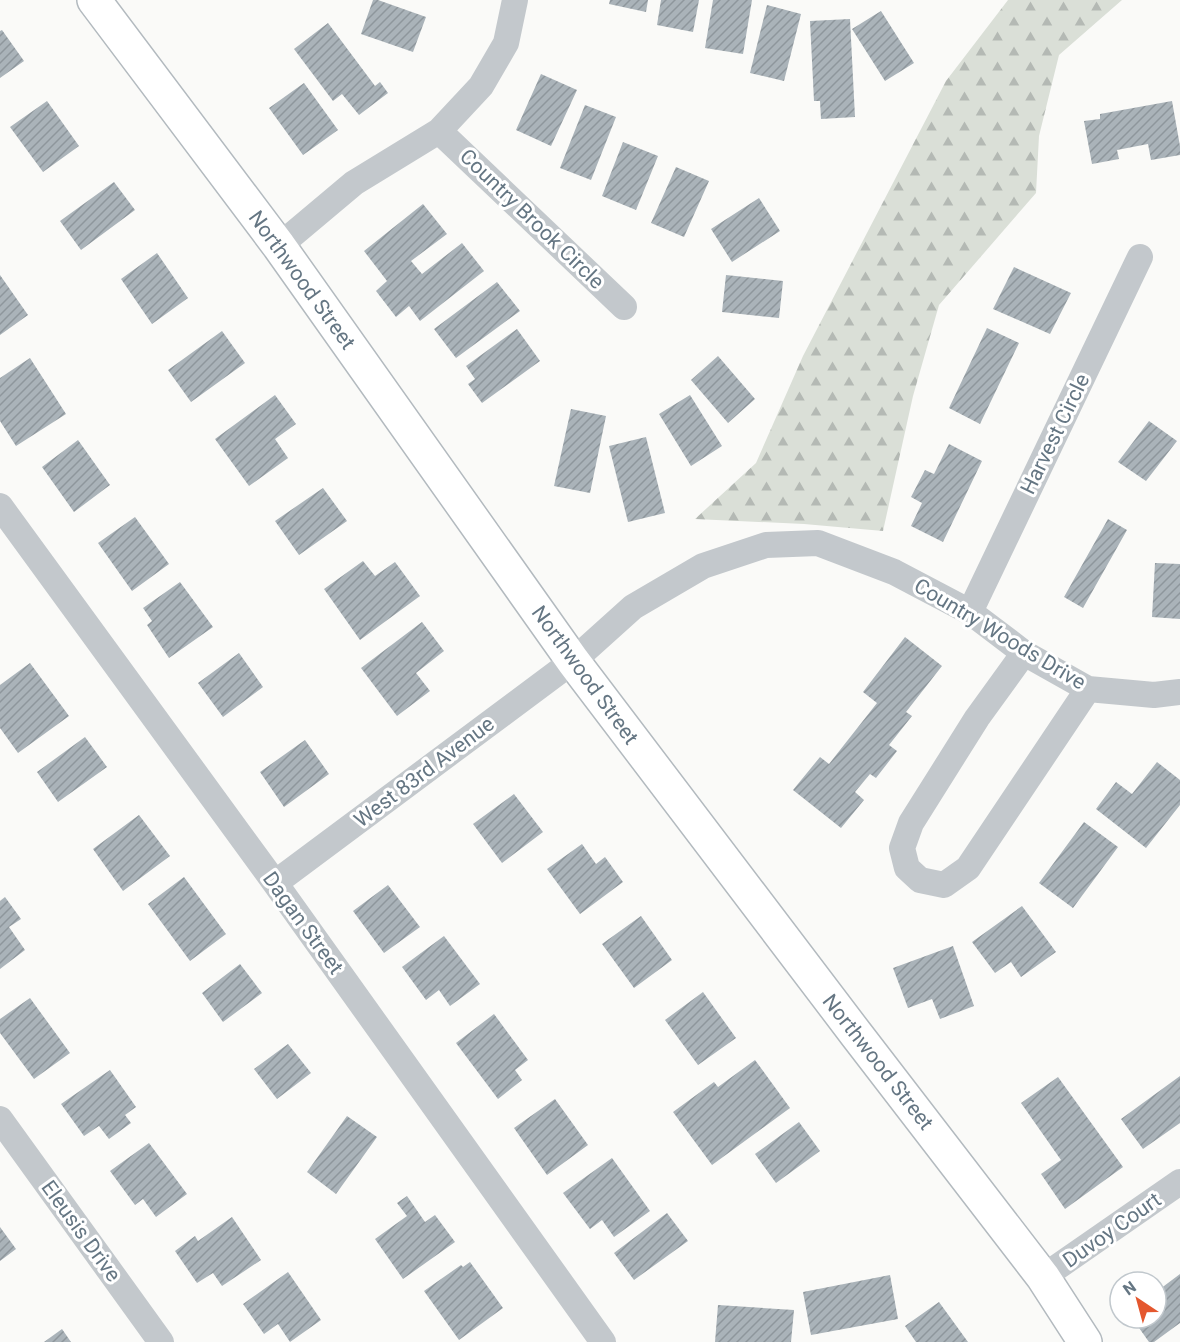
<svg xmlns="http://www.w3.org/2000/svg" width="1180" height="1342" font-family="Roboto,sans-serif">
<defs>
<pattern id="forest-firs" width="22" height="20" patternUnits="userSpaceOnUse" patternTransform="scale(1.5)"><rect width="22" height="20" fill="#dadfd7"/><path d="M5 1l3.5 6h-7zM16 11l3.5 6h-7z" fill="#b4b9b4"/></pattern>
<pattern id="building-hatch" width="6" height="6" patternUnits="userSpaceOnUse" patternTransform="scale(1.5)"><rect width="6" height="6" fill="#aab3b9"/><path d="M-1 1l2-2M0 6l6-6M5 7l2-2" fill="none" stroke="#8e969c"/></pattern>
</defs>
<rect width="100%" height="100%" fill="#fafaf8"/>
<path fill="url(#forest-firs)" d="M1008 0H1122L1059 55 1039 136 1036 193 939 305 913 396 883 531 804 524 695 519 756 463 803 356 946 81Z"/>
<path fill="url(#building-hatch)" d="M373 0H378L426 17 413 52 361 34Z
M610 0H648L646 12 609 4Z
M661 0H699L693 32 657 25Z
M713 0H752L743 54 705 48Z
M767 5 801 14 784 81 750 73Z
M881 11 914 63 885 81 852 29Z
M850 19 855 117 821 119 820 101H814L810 21Z
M328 23 375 86 380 82 388 93 359 115 342 94 333 101 294 49Z
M2 30 24 61 0 78V31Z
M541 74 577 90 551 146 516 130Z
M304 83 338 130 303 155 269 108Z
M47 101 79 146 43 172 10 127Z
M1172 101 1180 146V155L1151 160 1148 144 1117 150 1119 159 1092 164 1084 121 1100 119V114Z
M585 105 616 117 591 180 560 168Z
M623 142 658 156 636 210 602 196Z
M676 167 709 181 684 237 651 223Z
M114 182 135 210 81 250 60 221Z
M759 198 780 231 732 262 711 229Z
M423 204 447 234 411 261 422 274 462 243 484 271 420 321 409 306 396 317 376 291 387 281 364 251Z
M157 253 188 298 152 324 121 279Z
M1014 267 1071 293 1050 334 993 309Z
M0 275 28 315 0 335Z
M726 275 783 281 779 318 722 312Z
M497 282 520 311 456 358 434 329Z
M987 328 1019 343 980 424 949 408Z
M517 329 540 361 482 403 468 384 475 379 466 366Z
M222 331 245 363 191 402 168 370Z
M718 356 755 399 728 423 691 380Z
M30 358 66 414 16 446 0 421V378Z
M275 395 296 424 275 439 288 458 249 486 215 439Z
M690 395 722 446 691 466 659 414Z
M571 409 606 416 590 493 554 486Z
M1149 421 1177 441 1146 481 1118 462Z
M646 437 665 513 628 522 609 446Z
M78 440 110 485 74 512 42 467Z
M949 444 982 461 943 542 911 526 922 503 911 497 925 470 934 474Z
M323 488 347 521 299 555 275 521Z
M135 517 169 564 132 591 98 543Z
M1108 519 1127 530 1083 608 1064 597Z
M363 561 375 576 395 562 420 596 360 640 324 589Z
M1155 563 1180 564V619L1152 617Z
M180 582 213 627 169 658 147 625 152 621 143 608Z
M422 622 444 651 416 673 430 691 397 716 361 668Z
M905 637 942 666 906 712 912 716 889 745 897 751 876 778 870 774 855 792 864 800 841 828 793 790 820 757 829 764 877 703 863 692Z
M239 653 263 687 223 717 198 683Z
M30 663 69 716 18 753 0 728V685Z
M85 737 107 767 58 802 37 772Z
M305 740 329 774 284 807 260 772Z
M1157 762 1180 780V805L1146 848 1096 809 1116 782 1132 794Z
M514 794 543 832 502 863 473 824Z
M139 815 170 856 123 891 93 849Z
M1084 822 1118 847 1073 908 1039 883Z
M582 844 596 864 605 857 623 882 580 914 547 869Z
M184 877 226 934 190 961 148 904Z
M388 885 420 927 384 953 353 911Z
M5 897 21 919 9 927 25 950 0 969V901Z
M1022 906 1056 952 1021 977 1011 962 995 973 972 942Z
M641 916 672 960 634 988 602 944Z
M444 936 480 984 450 1006 439 990 426 1000 402 967Z
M953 946 974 1006 940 1019 932 999 908 1008 893 968Z
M240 964 262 993 223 1022 202 993Z
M703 992 736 1038 698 1065 665 1020Z
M30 998 70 1053 34 1079 0 1033V1019Z
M494 1014 528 1060 515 1070 522 1080 498 1099 456 1043Z
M288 1044 311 1073 277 1099 254 1069Z
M755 1060 790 1108 712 1165 673 1112 714 1082 718 1087Z
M110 1070 136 1107 125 1115 131 1123 109 1139 99 1126 84 1136 61 1104Z
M1180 1076V1123L1143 1149 1121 1119Z
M1058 1077 1123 1167 1065 1209 1041 1174 1061 1160 1021 1103Z
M555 1099 588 1145 547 1175 514 1128Z
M347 1116 377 1137 336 1194 307 1172Z
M799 1122 820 1151 776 1183 755 1154Z
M149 1143 187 1194 156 1217 143 1199 135 1205 110 1171Z
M612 1158 650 1211 614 1237 602 1220 590 1229 563 1193Z
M407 1196 425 1222 435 1215 455 1242 403 1279 375 1239 407 1216 397 1203Z
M667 1213 688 1241 634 1280 614 1253Z
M232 1217 261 1260 222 1286 213 1273 197 1283 175 1251 195 1236 198 1241Z
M0 1227 16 1249 0 1261Z
M470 1262 503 1308 459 1340 424 1291 461 1265 463 1267Z
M288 1272 321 1320 290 1342 278 1324 264 1334 243 1304Z
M1180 1274V1323L1154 1342H1149L1132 1318H1156V1292Z
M890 1275 898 1319 811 1335 803 1292Z
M939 1302 968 1342H916L905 1326Z
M718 1305 794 1310 791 1342H715Z
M62 1329 71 1342H44Z"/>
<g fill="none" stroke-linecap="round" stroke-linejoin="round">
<g stroke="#b3babf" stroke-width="36">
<path id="secondary" d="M94 0 279 246 573 661 856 1034 1043 1277 1085 1342"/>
</g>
<path stroke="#c3c8cc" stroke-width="26" d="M439 131 624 307
M279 246 354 183 439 131 481 86 506 43 515 0
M0 506 275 883 603 1342
M970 612 1140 257
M1024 653 977 718 911 823 902 848 907 868 920 880 944 885 968 868 1088 689
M275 883 573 661 633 607 703 566 766 545 818 543 894 572 970 612 1024 653 1088 689 1154 695 1180 692
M0 1119 161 1342
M1043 1277 1180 1182"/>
<use href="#secondary" stroke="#fff" stroke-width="33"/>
</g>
<g text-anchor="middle" stroke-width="6" stroke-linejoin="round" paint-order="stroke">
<g font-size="21" fill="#657683" stroke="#fff">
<text transform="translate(532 219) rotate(44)" y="7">Country Brook Circle</text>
<text transform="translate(302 280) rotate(54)" y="7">Northwood Street</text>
<text transform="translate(1055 434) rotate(-64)" y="7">Harvest Circle</text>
<text transform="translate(1000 634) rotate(31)" y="7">Country Woods Drive</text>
<text transform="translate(585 675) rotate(54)" y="7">Northwood Street</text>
<text transform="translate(424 772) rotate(-37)" y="7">West 83rd Avenue</text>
<text transform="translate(303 923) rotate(54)" y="7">Dagan Street</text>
<text transform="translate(878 1062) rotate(52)" y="7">Northwood Street</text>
<text transform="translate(1112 1230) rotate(-35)" y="7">Duvoy Court</text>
<text transform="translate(81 1231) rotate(54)" y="7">Eleusis Drive</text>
</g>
</g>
<g transform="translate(1138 1300) rotate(324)"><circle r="28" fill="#ffffff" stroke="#c1c8cd" stroke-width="1.5"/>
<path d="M0-4.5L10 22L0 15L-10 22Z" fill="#e4572e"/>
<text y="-9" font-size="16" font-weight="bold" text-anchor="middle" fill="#657683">N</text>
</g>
</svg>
